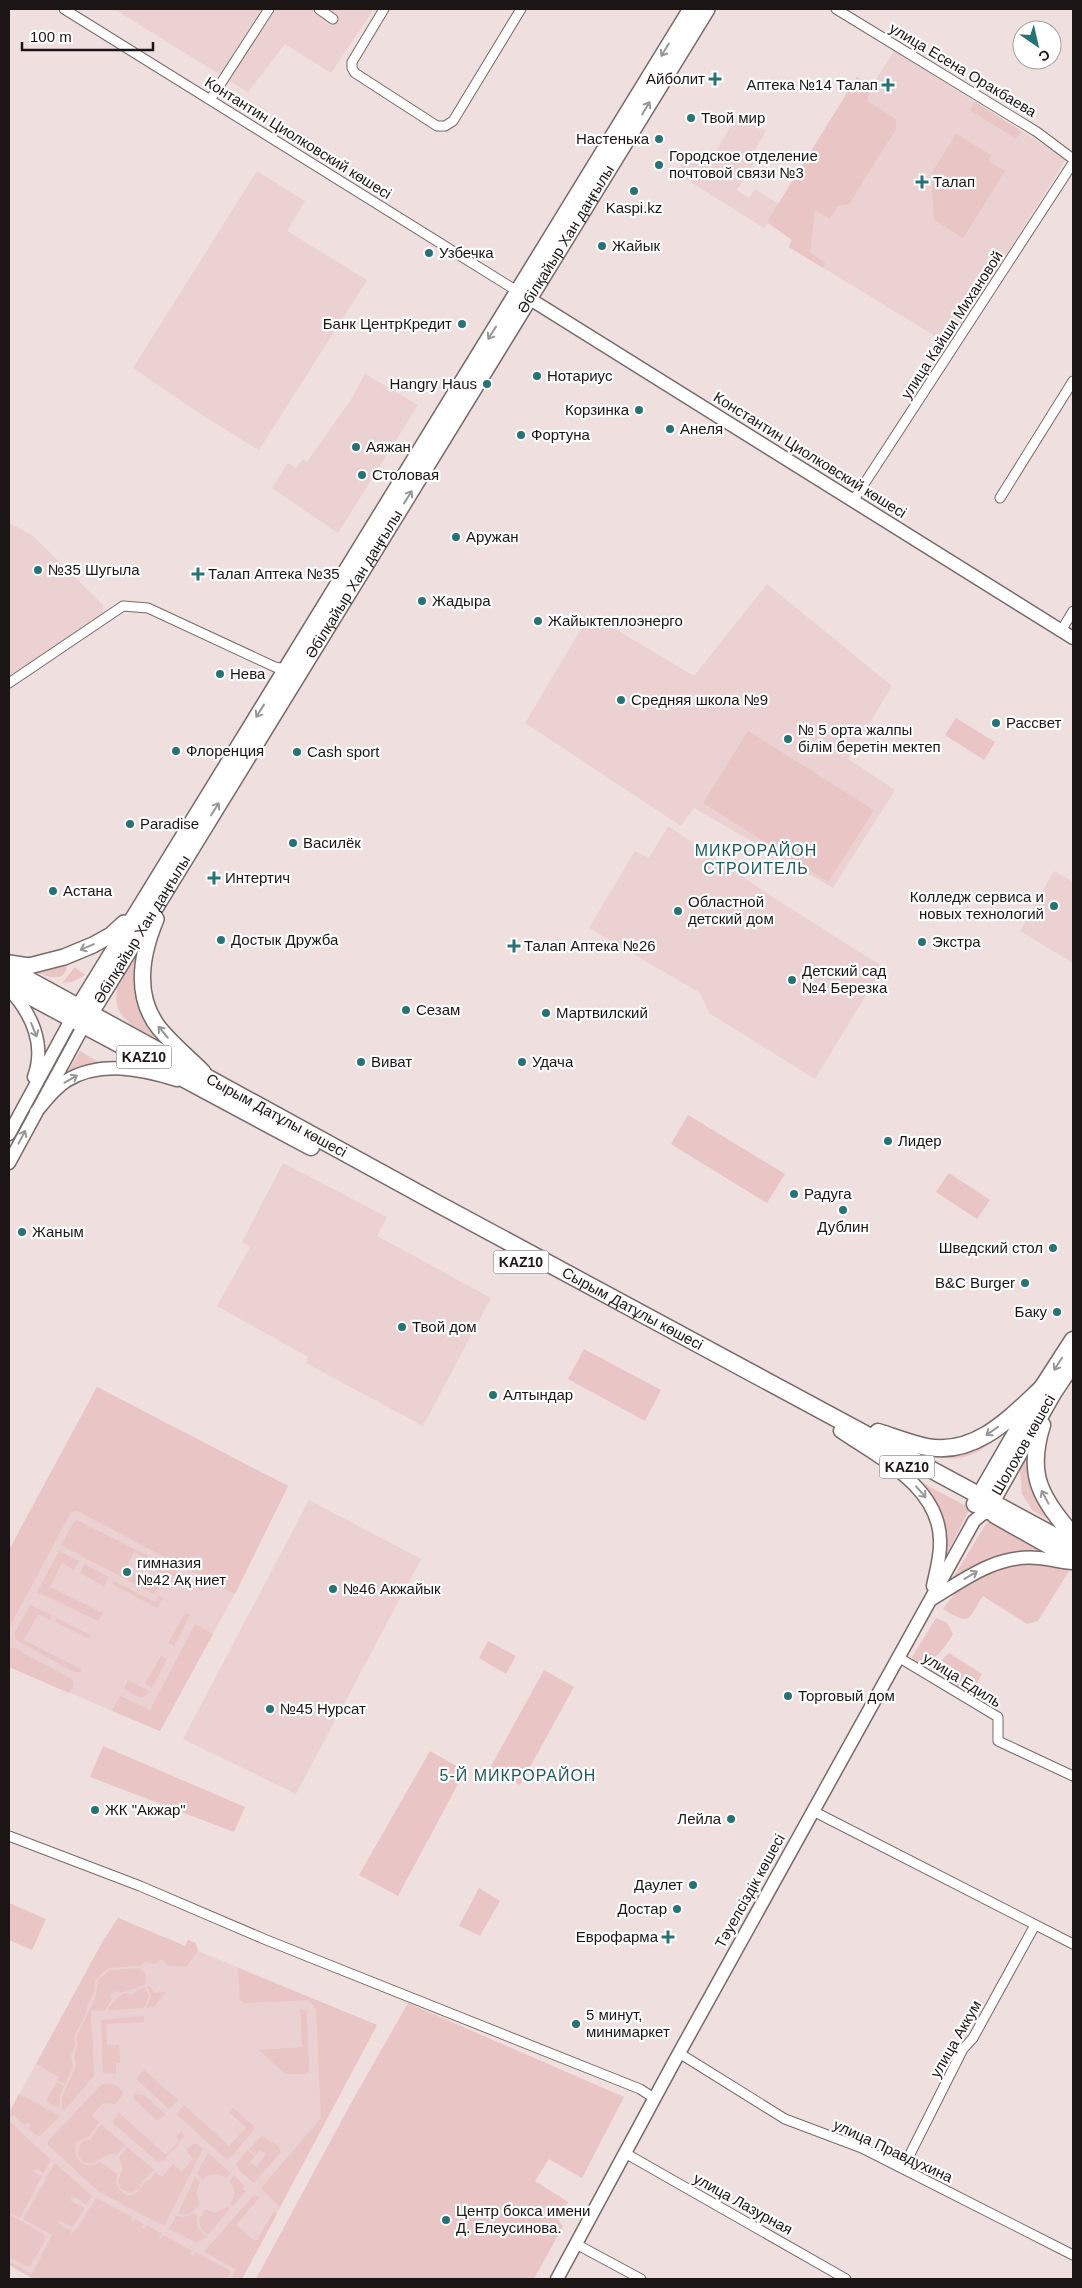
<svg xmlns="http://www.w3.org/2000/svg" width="1082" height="2288" font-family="Arial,sans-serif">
<rect width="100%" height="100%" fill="#f0dfdf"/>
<path fill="#ebd1d1" d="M114 9H374L331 73 285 44 248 92Z
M894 51 1066 159 950 345 789 247 792 240 768 223 764 228 686 179 690 173 679 168 686 156 707 166 738 114 766 131 750 159 755 162 737 190 749 198 755 189 779 204 857 77 871 87Z
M257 171 305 201 287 231 367 280 259 450 199 413 133 368Z
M365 374 418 405 338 533 272 488 288 463 296 468 303 459 307 462 352 398Z
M9 523 32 535 103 605V614L9 678Z
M767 584 892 686 848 759 895 790 833 888 694 808 681 826 525 723 590 614 694 676Z
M668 826 768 894 883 967 815 1079 709 1013 700 993 589 928 635 851 649 858Z
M1054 871 1073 882V963L1020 931Z
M283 1163 387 1217 377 1236 491 1298 423 1426 306 1363 308 1357 217 1306 250 1247 242 1242Z
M97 1387 288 1486 233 1597 160 1731 9 1667V1550Z
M309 1500 421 1559 296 1794 183 1739Z
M118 1918 377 2025 242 2279H34L9 2265V2113L103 1941Z"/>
<path fill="#e9c5c5" d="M857 77 871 87 867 101 896 119V129L849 204 838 206 830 218 815 210 810 252 825 263 823 268 789 247 792 240 767 222Z
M975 102 1021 131 1016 139 970 110Z
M956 134 991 155 988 161 1005 171 963 238 934 220 931 174Z
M956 718 995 742 984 760 945 735Z
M748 731 874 810 828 882 703 803Z
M147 932 138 962 167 1043C156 1037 142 1032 132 1025 96 999 131 958 147 932Z
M67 963C67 987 42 975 29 969Z
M75 967 85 975 72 982 62 983Z
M80 1051 102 1064 64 1077Z
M688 1115 785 1174 767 1203 671 1144Z
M949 1173 990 1200 977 1219 936 1192Z
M584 1349 661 1390 645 1421 568 1379Z
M97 1387 288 1486 235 1594 77 1511 71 1512 9 1628V1550Z
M1006 1429C983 1452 962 1466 929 1454Z
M1033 1446 1062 1528 1033 1511 1022 1494 1020 1468 1022 1460Z
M915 1479 970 1508 940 1568 943 1555Z
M989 1519 1061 1559 1038 1553 948 1586Z
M77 1520 148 1556 146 1558 134 1552 125 1570 150 1583 160 1566 150 1560 151 1558 205 1587 203 1591 166 1572 154 1594 61 1545 74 1522Z
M59 1551 79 1561 74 1570 62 1563 50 1587 103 1613 98 1621 37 1592Z
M1037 1562 1059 1566 1069 1571 1038 1621 1027 1624 983 1596C967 1621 971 1626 943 1609 955 1591 973 1573 994 1567 1007 1564 1023 1564 1037 1562Z
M85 1564 109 1577 104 1586 80 1573Z
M114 1581 155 1602 159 1596 163 1598 157 1608 112 1584Z
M30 1605 52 1615 50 1620 55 1622 57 1618 90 1635V1639L38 1614 24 1640 82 1670 80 1672H74L16 1640 14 1634Z
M185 1613 190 1615 174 1646 168 1643Z
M936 1618 947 1623 953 1634C945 1648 934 1662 918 1665L913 1662 912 1657Z
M195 1624 213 1634 160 1731 112 1711 120 1696 150 1710Z
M488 1641 516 1656 506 1674 479 1658Z
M9 1648H14L72 1679 74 1685 69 1693 9 1667Z
M949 1653 982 1674 975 1687 968 1693 927 1671 939 1663Z
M161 1656 167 1659 152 1688 145 1684Z
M544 1670 574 1687 520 1785 490 1768Z
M128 1680 150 1692 142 1698 124 1689Z
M103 1746 245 1807 234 1832 90 1777Z
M430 1751 465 1771 398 1896 359 1875Z
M479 1888 500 1901 480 1936 459 1926Z
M9 1903 46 1919 32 1950 9 1940Z
M118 1918 185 1946 188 1940 196 1943 198 1951 186 1967 167 1965 162 1959 155 1964 144 1962 139 1966 108 1968 95 1980 94 1992 87 2006 86 2014 74 2037 75 2044 71 2055 73 2067 65 2084 57 2080 59 2077 36 2064 103 1941Z
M140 1968 146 1974 145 1985 120 1993 114 1991 110 1995 112 1999 105 2010 91 2011 94 2076 64 2111 62 2110V2097L76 2066 74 2056 78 2045 76 2038 96 1996 98 1980 110 1970Z
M238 1968 377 2025 280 2207 261 2188 321 2118 316 2009 309 2000 243 2003 240 2000Z
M150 1986 155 1993 166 1992 154 2007 146 2008 151 1996 147 1987Z
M145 1987 149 1996 144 2008 107 2010 114 2001 124 1993 133 1995 137 1990Z
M408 2003 624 2097 582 2178 549 2159 535 2181 568 2202 558 2220 563 2226 534 2279H256L350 2105Z
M300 2008 307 2012 309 2071 306 2074H285L259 2050 302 2047Z
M144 2016V2022L106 2024 107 2045H119L120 2063H116V2074L103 2073 101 2020Z
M144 2070 178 2100 169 2109 136 2079Z
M57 2082 64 2086 60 2096 59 2108 46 2101Z
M102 2084H114L122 2091 123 2095 115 2104 103 2103 92 2116 99 2122 89 2137 76 2142C72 2159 84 2172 101 2162L117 2174 116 2184C124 2201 138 2198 144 2182L150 2180 155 2172 162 2177 173 2164 182 2172 193 2159 186 2150 193 2144H198L203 2149 164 2226 98 2191 48 2145V2141Z
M19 2094 60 2116 40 2136 36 2135 28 2128 31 2125 28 2122 25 2125 13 2115 9 2118 10 2122 51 2160 43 2174 40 2170H33L35 2173 42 2176 20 2218 9 2212V2113Z
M136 2094 145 2096 165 2114 158 2121 135 2100 133 2097Z
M184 2105 229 2146 246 2128 229 2112 233 2108 253 2125 254 2129 232 2156 226 2159 176 2114Z
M119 2113 166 2155 179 2141 176 2137 182 2131 184 2137 163 2161 158 2162 114 2124 113 2121Z
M101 2124 125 2145 117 2155 110 2154 94 2163H84L78 2155C78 2146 81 2140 90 2140Z
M262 2136 278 2146 281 2152 254 2183 239 2170 236 2164 247 2150 255 2156 250 2162 256 2167 266 2154 260 2150 256 2155 249 2149Z
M127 2147 154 2170 142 2181 139 2189 130 2193 121 2189 118 2181 123 2168 119 2157Z
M208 2153 231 2173 226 2178C217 2172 210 2173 202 2180L197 2173Z
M55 2163 92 2196 86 2205 77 2198 71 2197V2201L85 2208 73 2227 58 2220 57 2222 66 2229 72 2230 69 2236 78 2227 96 2198 132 2217 131 2223 135 2219 144 2224 142 2228 143 2229 146 2225 161 2233 159 2238 161 2239 164 2235 192 2251 190 2255 193 2256 195 2252 231 2271 227 2279H34L9 2265V2261L32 2274 52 2235 23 2219Z
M234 2176 245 2186 243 2189 246 2191 233 2206 230 2204C236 2196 236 2188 229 2181Z
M195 2177 200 2182 196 2193 200 2204 189 2214H178Z
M254 2195 259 2198 236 2225 253 2240H257L274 2211 277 2214 242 2279H231L236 2269 204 2252Z
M227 2207 230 2209 208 2235 201 2229 199 2220 205 2209 215 2213Z
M194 2213 197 2215V2227L206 2237 197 2243 169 2229 176 2216 184 2217Z
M9 2214 42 2233 45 2237V2241L30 2266H25L9 2257Z"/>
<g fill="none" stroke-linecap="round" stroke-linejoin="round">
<g stroke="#786a69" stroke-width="11">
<path id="street" d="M64 9 517 291
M319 9 333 19
M384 9 352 62V68L355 73 437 126H445L453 121 521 9
M836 9 1037 132 1073 159
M210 100 269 9
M1000 498 1073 381
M853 501 1073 163
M1061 631 1073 611
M9 683 123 606 148 608 275 667 289 670
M898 1657 998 1717V1741L1073 1776
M813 1811 1073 1944
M9 1836 140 1886 264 1939 640 2089 654 2098
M679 2053 785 2119 862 2148 1073 2255
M625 2153 846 2279
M903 2168 963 2049 973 2038 1035 1925
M576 2244 641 2279"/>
</g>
<g stroke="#786a69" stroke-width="15">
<path id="secondary" d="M522 294 1073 638
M9 989C31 1013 46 1044 34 1077
M36 1112C45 1101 54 1089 66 1081 100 1060 142 1069 177 1080
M9 1134 72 1018
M9 1163 84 1025
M840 1431C879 1458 939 1486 940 1540 941 1556 936 1571 933 1586
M932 1599C965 1579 997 1554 1038 1558 1050 1559 1061 1562 1073 1563
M557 2279 673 2064 974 1521 986 1511"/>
</g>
<g stroke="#786a69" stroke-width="18">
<g id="primary">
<path d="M156 919C141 955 134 996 159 1028 172 1044 188 1057 203 1072"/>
<path d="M9 963 29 966 64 957 93 945 111 935 124 923"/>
<path d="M72 1018 691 9"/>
<path id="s1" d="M84 1024 707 9"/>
</g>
</g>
<g stroke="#786a69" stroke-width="19">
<g id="highway">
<path id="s2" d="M9 969 440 1205 1073 1546"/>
<path d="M9 985 311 1147"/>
<path d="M1042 1425C1026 1476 1041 1497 1073 1536"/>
<path d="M878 1432C894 1437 911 1444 927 1447 975 1456 1010 1418 1042 1388"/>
<path d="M975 1504 1042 1388 1073 1340"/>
<path id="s3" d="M986 1511 1053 1393 1073 1363"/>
<path d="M995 1515 1073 1559"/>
</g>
</g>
<use href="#street" stroke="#fff" stroke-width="9"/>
<use href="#secondary" stroke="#fff" stroke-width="12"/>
<use href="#primary" stroke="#fff" stroke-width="15"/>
<use href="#highway" stroke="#fff" stroke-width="16"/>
</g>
<defs><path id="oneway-shaft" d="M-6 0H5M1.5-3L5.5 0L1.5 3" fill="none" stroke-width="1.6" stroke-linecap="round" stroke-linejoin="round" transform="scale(1.25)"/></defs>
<g stroke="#989696">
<use href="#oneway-shaft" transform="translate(665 50) rotate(121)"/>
<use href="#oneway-shaft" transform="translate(646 108) rotate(-59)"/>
<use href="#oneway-shaft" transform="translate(492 333) rotate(122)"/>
<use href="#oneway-shaft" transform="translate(408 497) rotate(-58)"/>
<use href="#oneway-shaft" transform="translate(260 711) rotate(122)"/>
<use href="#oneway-shaft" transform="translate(215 809) rotate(-58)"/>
<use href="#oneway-shaft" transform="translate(87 947) rotate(157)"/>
<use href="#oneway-shaft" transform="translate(34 1030) rotate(68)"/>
<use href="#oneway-shaft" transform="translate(163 1032) rotate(-130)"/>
<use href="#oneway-shaft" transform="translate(71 1079) rotate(-29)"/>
<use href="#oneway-shaft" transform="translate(22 1137) rotate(-62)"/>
<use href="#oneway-shaft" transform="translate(1058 1364) rotate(123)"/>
<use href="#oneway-shaft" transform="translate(992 1431) rotate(145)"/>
<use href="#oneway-shaft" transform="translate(921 1492) rotate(49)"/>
<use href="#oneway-shaft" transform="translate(1045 1497) rotate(-118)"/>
<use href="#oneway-shaft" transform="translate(971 1575) rotate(-31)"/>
</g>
<g fill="#277275" stroke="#fff" stroke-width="2">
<path d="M712.5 71.5h5v5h5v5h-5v5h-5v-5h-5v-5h5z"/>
<path d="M885.5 77.5h5v5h5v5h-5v5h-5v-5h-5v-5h5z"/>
<circle cx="691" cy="118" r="5"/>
<circle cx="659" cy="139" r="5"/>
<circle cx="659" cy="165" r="5"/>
<path d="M919.5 174.5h5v5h5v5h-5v5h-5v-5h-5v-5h5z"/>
<circle cx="634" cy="191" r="5"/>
<circle cx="602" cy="246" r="5"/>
<circle cx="429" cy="253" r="5"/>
<circle cx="462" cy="324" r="5"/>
<circle cx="537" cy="376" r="5"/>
<circle cx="487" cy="384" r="5"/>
<circle cx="639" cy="410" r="5"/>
<circle cx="670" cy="429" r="5"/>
<circle cx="521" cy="435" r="5"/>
<circle cx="356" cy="447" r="5"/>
<circle cx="362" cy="475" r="5"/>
<circle cx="456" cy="537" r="5"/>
<circle cx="38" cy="570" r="5"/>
<path d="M195.5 566.5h5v5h5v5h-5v5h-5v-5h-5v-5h5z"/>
<circle cx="422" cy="601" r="5"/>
<circle cx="538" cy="621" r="5"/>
<circle cx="220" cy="674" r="5"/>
<circle cx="621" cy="700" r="5"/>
<circle cx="996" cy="723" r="5"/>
<circle cx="788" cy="739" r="5"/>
<circle cx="176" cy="751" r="5"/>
<circle cx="297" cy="752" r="5"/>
<circle cx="130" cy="824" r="5"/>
<circle cx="293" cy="843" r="5"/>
<path d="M211.5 870.5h5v5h5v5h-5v5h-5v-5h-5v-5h5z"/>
<circle cx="53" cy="891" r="5"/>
<circle cx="1054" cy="906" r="5"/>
<circle cx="678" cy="911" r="5"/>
<circle cx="221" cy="940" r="5"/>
<circle cx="922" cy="942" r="5"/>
<path d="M511.5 938.5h5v5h5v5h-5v5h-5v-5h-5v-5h5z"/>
<circle cx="792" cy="980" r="5"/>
<circle cx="406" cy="1010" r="5"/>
<circle cx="546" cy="1013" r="5"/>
<circle cx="361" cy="1062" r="5"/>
<circle cx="522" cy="1062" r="5"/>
<circle cx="888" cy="1141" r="5"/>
<circle cx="794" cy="1194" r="5"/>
<circle cx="843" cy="1210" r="5"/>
<circle cx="22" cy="1232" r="5"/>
<circle cx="1053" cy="1248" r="5"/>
<circle cx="1025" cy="1283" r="5"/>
<circle cx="1057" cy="1312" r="5"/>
<circle cx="402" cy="1327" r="5"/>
<circle cx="493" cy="1395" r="5"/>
<circle cx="127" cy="1572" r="5"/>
<circle cx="333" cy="1589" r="5"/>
<circle cx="788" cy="1696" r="5"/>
<circle cx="270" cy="1709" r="5"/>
<circle cx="95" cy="1810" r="5"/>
<circle cx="731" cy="1819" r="5"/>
<circle cx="693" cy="1885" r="5"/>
<circle cx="677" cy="1909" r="5"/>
<path d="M665.5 1929.5h5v5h5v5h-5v5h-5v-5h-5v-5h5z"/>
<circle cx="576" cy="2024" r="5"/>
<circle cx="446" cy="2220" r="5"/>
</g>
<g text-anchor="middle" stroke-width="4.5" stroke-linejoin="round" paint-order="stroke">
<g fill="#fff" stroke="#5f5b5b" stroke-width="1">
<rect x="116.5" y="1045.5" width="55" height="23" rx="4"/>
<rect x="493.5" y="1250.5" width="55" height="23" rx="4"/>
<rect x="879.5" y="1455.5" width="55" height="23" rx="4"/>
</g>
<g font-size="14" font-weight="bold" fill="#1b1515">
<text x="144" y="1062">KAZ10</text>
<text x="521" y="1267">KAZ10</text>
<text x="907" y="1472">KAZ10</text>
</g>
<g font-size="15" fill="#1b1515" stroke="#fff">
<text transform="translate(963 70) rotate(31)" y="5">улица Есена Оракбаева</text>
<text transform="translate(298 138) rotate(32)" y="5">Контантин Циолковский көшесі</text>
<text dy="5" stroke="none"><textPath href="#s1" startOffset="921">Әбілқайыр Хан даңғылы</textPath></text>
<text transform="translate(952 325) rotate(-57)" y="5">улица Кайши Михановой</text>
<text transform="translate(810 455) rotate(32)" y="5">Константин Циолковский көшесі</text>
<text dy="5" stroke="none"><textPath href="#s1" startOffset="516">Әбілқайыр Хан даңғылы</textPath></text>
<text dy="5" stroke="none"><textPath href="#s1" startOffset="111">Әбілқайыр Хан даңғылы</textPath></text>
<text dy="5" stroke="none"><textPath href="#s2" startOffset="305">Сырым Датұлы көшесі</textPath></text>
<text dy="5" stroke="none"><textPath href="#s2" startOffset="710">Сырым Датұлы көшесі</textPath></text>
<text dy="5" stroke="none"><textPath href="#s3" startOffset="76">Шолохов көшесі</textPath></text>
<text transform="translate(962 1680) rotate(32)" y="5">улица Едиль</text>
<text transform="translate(750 1891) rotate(-61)" y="5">Тәуелсіздік көшесі</text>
<text transform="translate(956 2039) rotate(-60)" y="5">улица Аккум</text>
<text transform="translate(893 2151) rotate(25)" y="5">улица Правдухина</text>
<text transform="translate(743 2204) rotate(29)" y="5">улица Лазурная</text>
</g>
<g font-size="15" fill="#1b1515" stroke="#fff" text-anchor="start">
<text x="705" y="84" text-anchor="end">Айболит</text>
<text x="878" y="90" text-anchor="end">Аптека №14 Талап</text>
<text x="701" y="123">Твой мир</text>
<text x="649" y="144" text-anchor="end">Настенька</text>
<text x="669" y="161">Городское отделение<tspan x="669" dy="17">почтовой связи №3</tspan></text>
<text x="933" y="187">Талап</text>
<text x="634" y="213" text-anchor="middle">Kaspi.kz</text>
<text x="612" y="251">Жайык</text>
<text x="439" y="258">Узбечка</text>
<text x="452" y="329" text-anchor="end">Банк ЦентрКредит</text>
<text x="547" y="381">Нотариус</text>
<text x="477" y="389" text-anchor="end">Hangry Haus</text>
<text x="629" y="415" text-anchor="end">Корзинка</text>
<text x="680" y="434">Анеля</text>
<text x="531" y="440">Фортуна</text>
<text x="366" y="452">Аяжан</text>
<text x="372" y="480">Столовая</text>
<text x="466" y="542">Аружан</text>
<text x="48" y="575">№35 Шугыла</text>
<text x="208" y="579">Талап Аптека №35</text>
<text x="432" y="606">Жадыра</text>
<text x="548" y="626">Жайыктеплоэнерго</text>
<text x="230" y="679">Нева</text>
<text x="631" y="705">Средняя школа №9</text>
<text x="1006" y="728">Рассвет</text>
<text x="798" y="735">№ 5 орта жалпы<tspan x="798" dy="17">білім беретін мектеп</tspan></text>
<text x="186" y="756">Флоренция</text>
<text x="307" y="757">Cash sport</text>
<text x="140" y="829">Paradise</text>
<text x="303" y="848">Василёк</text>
<text x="225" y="883">Интертич</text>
<text x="63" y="896">Астана</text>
<text x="1044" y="902" text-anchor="end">Колледж сервиса и<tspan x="1044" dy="17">новых технологий</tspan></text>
<text x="688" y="907">Областной<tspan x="688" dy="17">детский дом</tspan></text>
<text x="231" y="945">Достык Дружба</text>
<text x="932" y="947">Экстра</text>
<text x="524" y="951">Талап Аптека №26</text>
<text x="802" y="976">Детский сад<tspan x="802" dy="17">№4 Березка</tspan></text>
<text x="416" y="1015">Сезам</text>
<text x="556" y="1018">Мартвилский</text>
<text x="371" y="1067">Виват</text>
<text x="532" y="1067">Удача</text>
<text x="898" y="1146">Лидер</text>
<text x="804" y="1199">Радуга</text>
<text x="843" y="1232" text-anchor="middle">Дублин</text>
<text x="32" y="1237">Жаным</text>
<text x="1043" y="1253" text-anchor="end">Шведский стол</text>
<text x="1015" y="1288" text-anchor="end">B&amp;C Burger</text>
<text x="1047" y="1317" text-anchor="end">Баку</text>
<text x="412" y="1332">Твой дом</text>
<text x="503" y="1400">Алтындар</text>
<text x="137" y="1568">гимназия<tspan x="137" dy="17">№42 Ақ ниет</tspan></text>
<text x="343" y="1594">№46 Акжайык</text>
<text x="798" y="1701">Торговый дом</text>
<text x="280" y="1714">№45 Нурсат</text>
<text x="105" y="1815">ЖК "Акжар"</text>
<text x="721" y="1824" text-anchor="end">Лейла</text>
<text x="683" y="1890" text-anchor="end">Даулет</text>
<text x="667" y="1914" text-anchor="end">Достар</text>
<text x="658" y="1942" text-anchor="end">Еврофарма</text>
<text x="586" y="2020">5 минут,<tspan x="586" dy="17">минимаркет</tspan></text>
<text x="456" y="2216">Центр бокса имени<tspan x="456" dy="17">Д. Елеусинова.</tspan></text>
</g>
<g font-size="16" letter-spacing="1" fill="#1e595b" stroke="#fff">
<text x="756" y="856">МИКРОРАЙОН<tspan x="756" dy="18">СТРОИТЕЛЬ</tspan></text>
<text x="518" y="1781">5-Й МИКРОРАЙОН</text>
</g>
</g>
<rect width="1082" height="2288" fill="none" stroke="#1b1515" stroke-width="20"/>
<g transform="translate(1037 45) rotate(146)"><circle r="24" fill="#ffffff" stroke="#a4a1a1"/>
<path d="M0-4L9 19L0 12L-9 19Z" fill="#277275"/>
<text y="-8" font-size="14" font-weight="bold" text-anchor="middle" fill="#1b1515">С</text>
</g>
<path d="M22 42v8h131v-8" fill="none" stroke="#1b1515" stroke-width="2.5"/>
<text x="30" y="42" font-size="15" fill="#1b1515" stroke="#ffffff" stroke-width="4" paint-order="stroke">100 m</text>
</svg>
